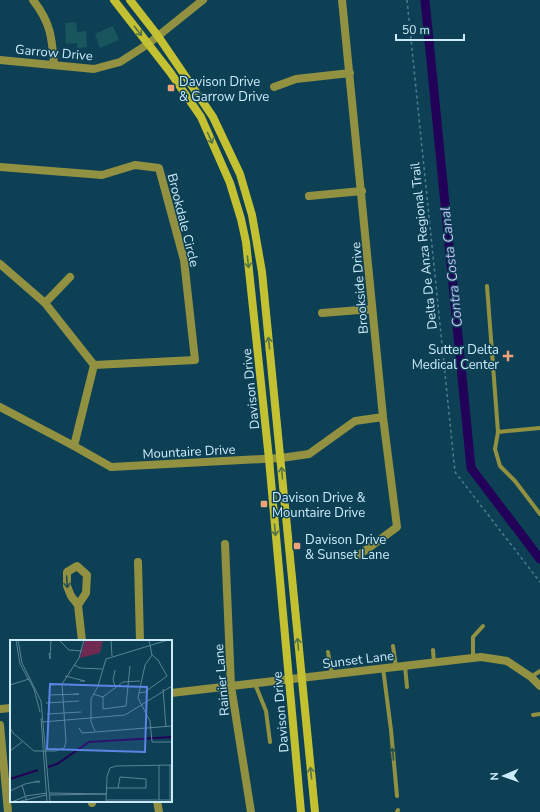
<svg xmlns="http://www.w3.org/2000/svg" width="540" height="812" font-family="'Nunito Sans',sans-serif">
<rect width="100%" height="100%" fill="#0d4054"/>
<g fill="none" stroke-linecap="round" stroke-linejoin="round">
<path stroke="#220159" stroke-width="9" d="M425 0 471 468 540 559"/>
</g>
<path fill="#18555d" d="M76 22 77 32 86 31 87 47 77 48V43L66 44 65 23Z
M113 26 119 40 100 48 95 34Z"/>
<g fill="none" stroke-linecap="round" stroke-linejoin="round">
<path stroke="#507c8e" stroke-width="1.5" stroke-dasharray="3 3" stroke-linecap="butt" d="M407 0 455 472 540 582"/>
<path stroke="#929141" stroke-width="4" d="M487 286 498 432 495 449 500 466 515 481 540 514
M498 432 540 428
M393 646 396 667
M433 650 434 662
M328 652 332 674
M473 657V637L483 626
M405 666 407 687
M383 668 391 730 397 796
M531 677 540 671
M255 684 266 711 270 742
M533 715 540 714
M397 812 398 810"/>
<path stroke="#929141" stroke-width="8" d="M33 0C51 23 52 38 54 65
M342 0 383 417 397 527 359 555
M274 87 296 79 350 73
M0 167 102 175 135 165 159 168 184 260 195 360 94 365
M309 196 362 191
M0 264 45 303 94 365 74 446
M45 303 70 277
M322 313 372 309
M0 407 74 446 111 467 281 458 309 454 355 421 383 417
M225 544 231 686 251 812
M138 562 140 641
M78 605 86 593 87 575 77 566 67 572V586L71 596 78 605 82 641
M171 693 481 657 507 661 531 677 540 686
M0 709 11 708
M0 725 8 812
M157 801 159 812
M92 803V801"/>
<path stroke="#929141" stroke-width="8" d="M0 60 94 69 120 62 148 44 203 0"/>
<path stroke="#c3c132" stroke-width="8" d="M114 0 170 72 201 117 230 183 241 219 246 242 269 459 301 812
M130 0 158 36 213 117 240 174 252 215 262 272 315 812"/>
</g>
<defs><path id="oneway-shaft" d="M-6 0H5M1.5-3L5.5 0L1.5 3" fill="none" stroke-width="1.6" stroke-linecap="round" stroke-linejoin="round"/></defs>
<g stroke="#567446">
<use href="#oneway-shaft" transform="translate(138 31) rotate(52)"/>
<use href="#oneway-shaft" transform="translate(210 138) rotate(66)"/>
<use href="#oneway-shaft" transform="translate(248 262) rotate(84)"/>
<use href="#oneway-shaft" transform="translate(269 343) rotate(-96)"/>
<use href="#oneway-shaft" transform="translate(282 473) rotate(-95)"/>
<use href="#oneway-shaft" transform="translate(275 530) rotate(85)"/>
<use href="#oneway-shaft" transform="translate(298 644) rotate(-95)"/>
<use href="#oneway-shaft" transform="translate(311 773) rotate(-96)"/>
</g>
<g stroke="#285050">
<use href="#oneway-shaft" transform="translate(67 582) rotate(86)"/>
<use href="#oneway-shaft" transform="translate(393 754) rotate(-95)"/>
</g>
<g fill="#f0a279" stroke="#0d4054" stroke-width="1.5">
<rect x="167" y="84" width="8" height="8" rx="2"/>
<path d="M506 350h4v4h4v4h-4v4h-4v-4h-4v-4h4z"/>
<rect x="260" y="500" width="8" height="8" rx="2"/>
<rect x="293" y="542" width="8" height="8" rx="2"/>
</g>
<g text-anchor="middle" stroke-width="3" stroke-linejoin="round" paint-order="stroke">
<g font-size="13" fill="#ccebfa" stroke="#0d4054">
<text transform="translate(54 52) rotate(5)" y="5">Garrow Drive</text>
<text transform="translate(184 220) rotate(76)" y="5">Brookdale Circle</text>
<text transform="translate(423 246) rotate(-96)" y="5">Delta De Anza Regional Trail</text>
<text transform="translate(359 288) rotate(-95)" y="5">Brookside Drive</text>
<text transform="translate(250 389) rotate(-96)" y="5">Davison Drive</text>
<text transform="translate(189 451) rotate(-3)" y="5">Mountaire Drive</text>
<text transform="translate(358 659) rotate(-7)" y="5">Sunset Lane</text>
<text transform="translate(221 680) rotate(-95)" y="5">Rainier Lane</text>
<text transform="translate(280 712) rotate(-95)" y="5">Davison Drive</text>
</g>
<g font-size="13" fill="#ccebfa" stroke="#0d4054" text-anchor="start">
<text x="179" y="86">Davison Drive<tspan x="179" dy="15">&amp; Garrow Drive</tspan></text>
<text x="499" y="354" text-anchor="end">Sutter Delta<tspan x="499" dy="15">Medical Center</tspan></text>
<text x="272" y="502">Davison Drive &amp;<tspan x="272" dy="15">Mountaire Drive</tspan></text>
<text x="305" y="544">Davison Drive<tspan x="305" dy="15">&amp; Sunset Lane</tspan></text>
</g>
<g font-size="14" font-style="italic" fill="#c4c0f8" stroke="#0d4054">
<text transform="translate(451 267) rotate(-96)" y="5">Contra Costa Canal</text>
</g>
</g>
<g transform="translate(10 640)">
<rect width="162" height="162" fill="#0d4054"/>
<path d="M75 0H93L90 13 70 18Z" fill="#702951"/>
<path fill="none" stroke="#220159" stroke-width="2" d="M38 127 47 124 79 102 162 97M0 139 28 130"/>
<path fill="none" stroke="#598496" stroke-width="1" d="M6 0 10 24 24 49 30 72M8 0 12 23 31 61 40 162M49 0 59 10 72 11M101 0 102 16M139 0 142 15 135 25 128 58 140 81 142 102H162M39 13 40 19 41 0M64 25 70 28 92 29M105 30 103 40 105 46M55 36 75 41H70M0 45 19 39M39 45 52 44M153 49 156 87M129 53 135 52 157 36 148 20 142 15M83 54 93 57 113 42 130 41M40 55 69 54H64M93 57V69L116 66 120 26M36 63 69 61M37 74 71 72M31 78 37 162M33 82 115 75 162 46M0 88 3 93 24 111H45L54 108 56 102 52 44 69 18 74 0M69 88 72 93 162 86M85 91 81 82V59L88 46 96 19 158 0M0 111 12 102M149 125V160M160 125V162M12 145 17 162M96 148H136V139L110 137 108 148M0 151 15 144 29 141 30 142H25M40 153 96 154M39 155 96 154M96 160H160M2 162 16 156 37 153M7 162 36 155M96 162 97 136 100 128 106 126 162 125"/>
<path fill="#5a85e4" fill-opacity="0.15" stroke="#5a85e4" stroke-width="2" d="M40 44 137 47 135 112 37 109Z"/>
<rect width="162" height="162" fill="none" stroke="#ccebfa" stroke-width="2"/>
</g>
<g transform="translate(504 776) rotate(268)" stroke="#0d4054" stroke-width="3" paint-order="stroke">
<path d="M0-3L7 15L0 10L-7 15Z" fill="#ccebfa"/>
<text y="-6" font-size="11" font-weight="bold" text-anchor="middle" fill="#ccebfa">N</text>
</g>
<path d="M396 34v6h68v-6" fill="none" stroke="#ccebfa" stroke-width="2"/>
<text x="402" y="34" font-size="12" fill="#ccebfa" stroke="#0d4054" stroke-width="3" paint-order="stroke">50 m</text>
</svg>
